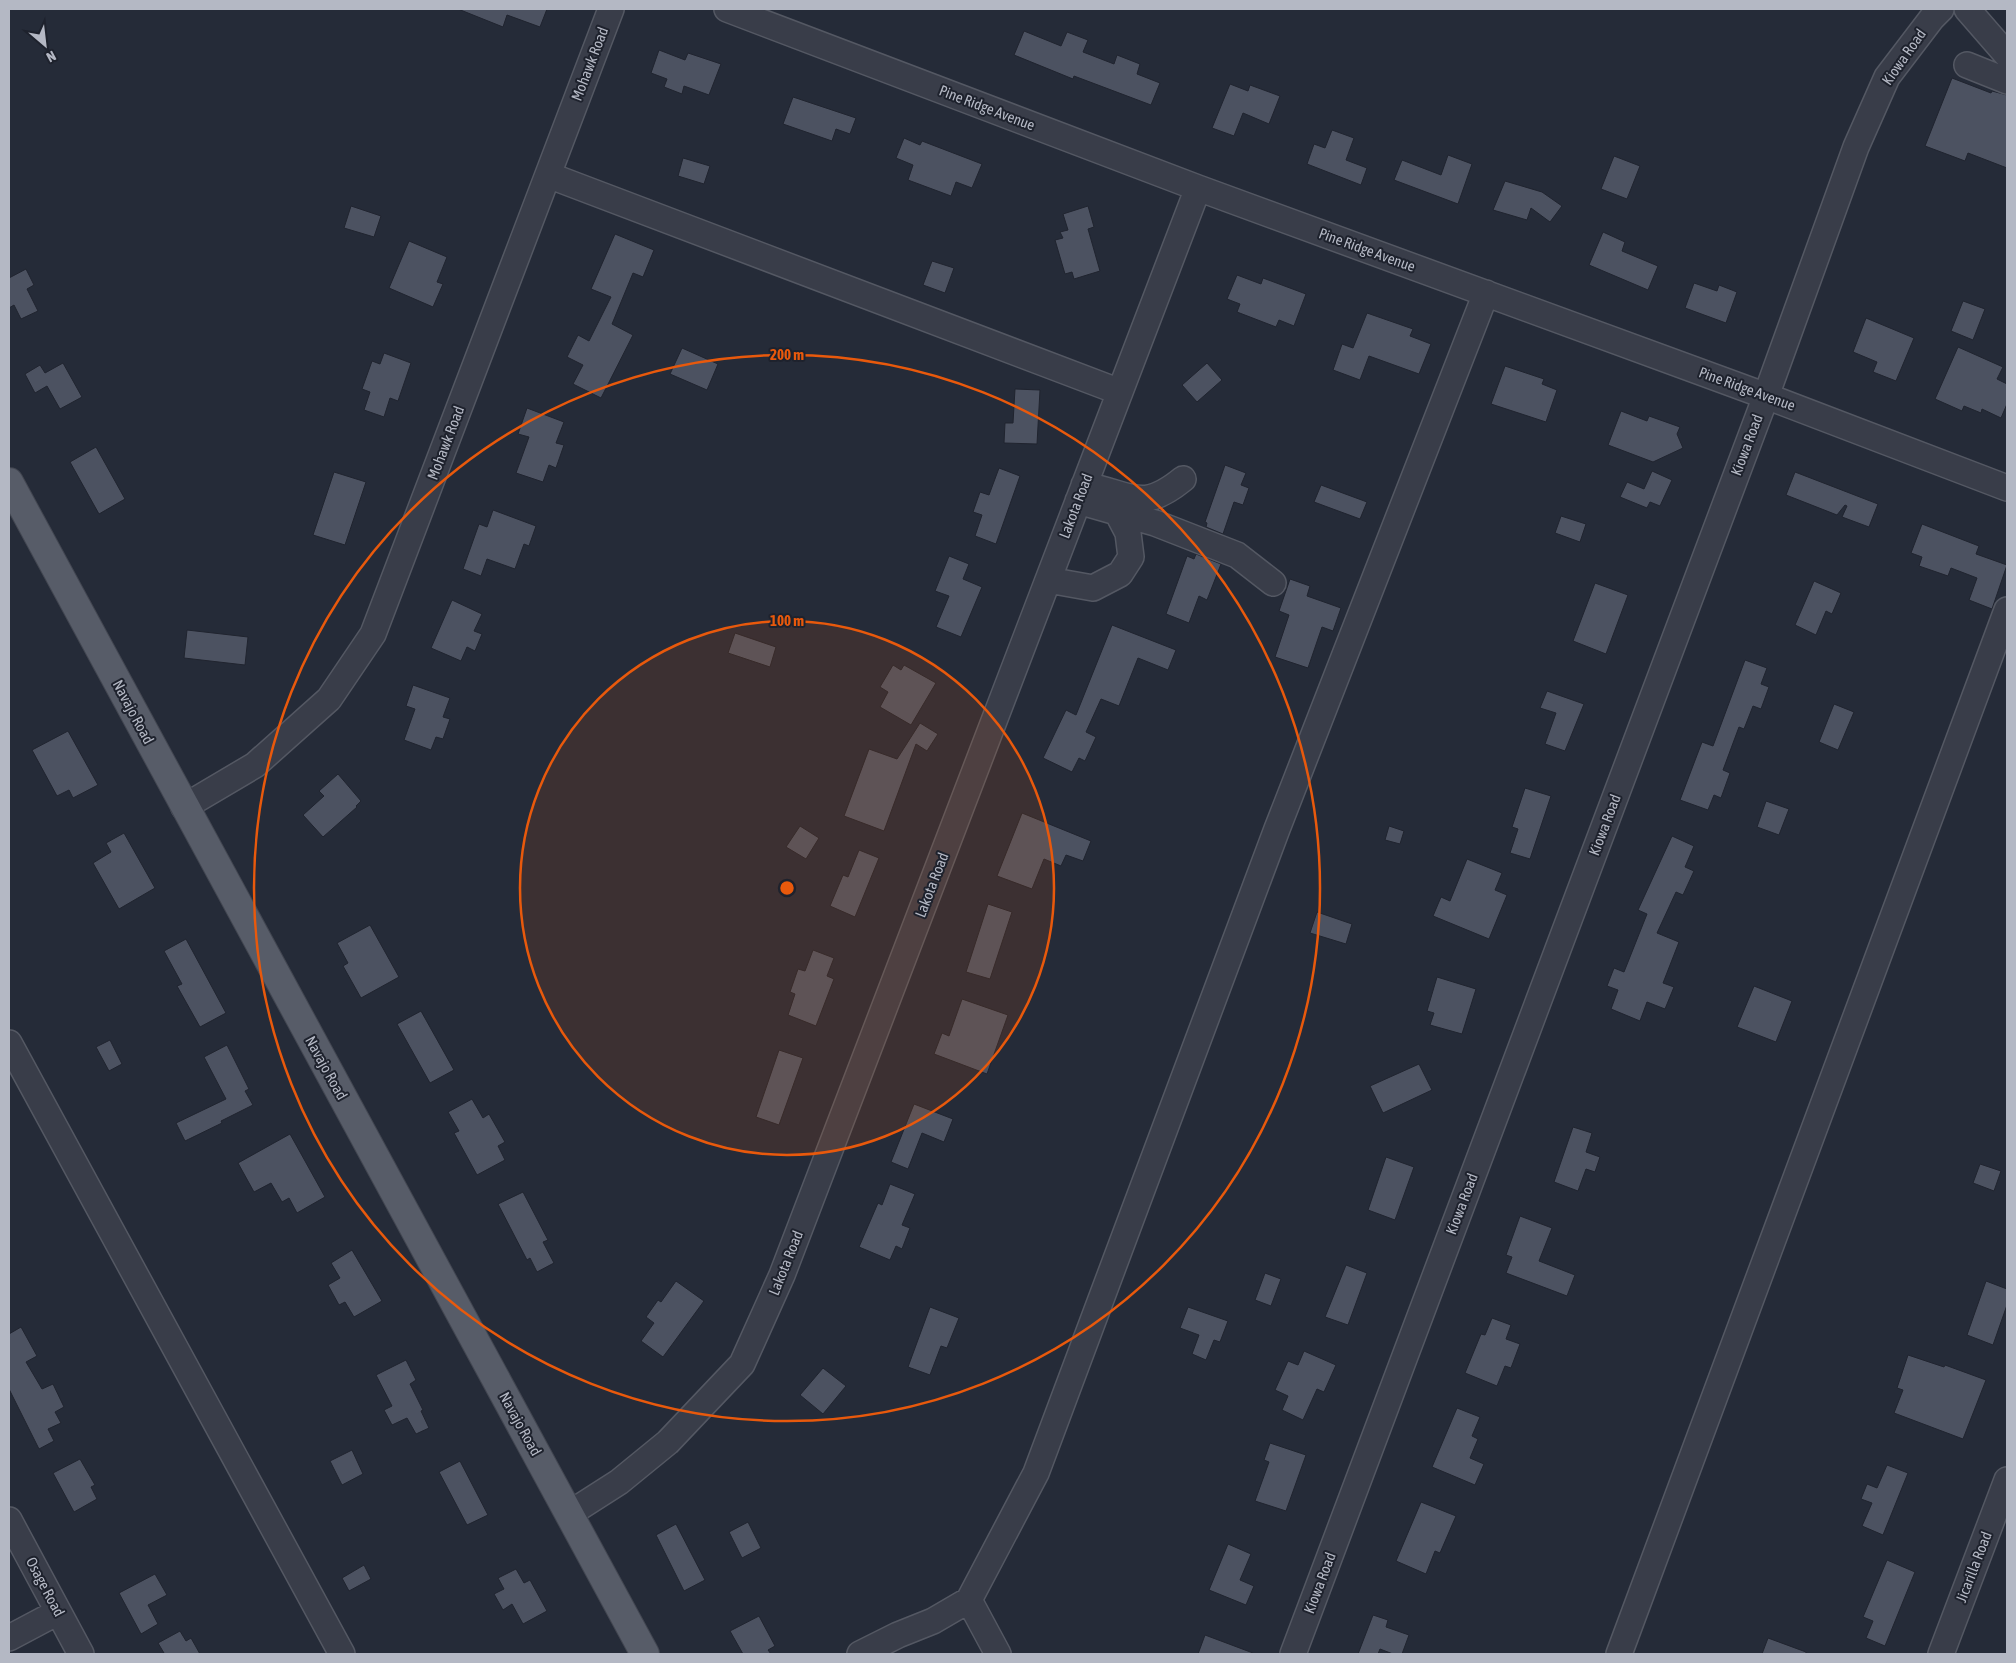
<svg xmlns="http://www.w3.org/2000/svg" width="2016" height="1663" font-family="'Asap Condensed',sans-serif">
<rect width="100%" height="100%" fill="#252b38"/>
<path fill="#4c5261" stroke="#20242f" d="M458 9H547L540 27 507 15 503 27Z
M1024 31 1061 46 1067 32 1088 40 1083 52 1114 64 1117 55 1140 64 1137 74 1160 83 1151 105 1074 76 1073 79 1014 55Z
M659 50 685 60 688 53 721 64 709 95 684 86 682 94 664 87 667 79 651 73Z
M1952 78 1991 93 1992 91 2007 95V168L1968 153 1965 161 1925 146Z
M1230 84 1248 91 1250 85 1280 96 1269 124 1243 113 1234 136 1212 128Z
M793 97 856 118 850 134 836 129 832 141 783 124Z
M1332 130 1354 138 1346 160 1367 168 1361 185 1307 164 1314 144 1325 148Z
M904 138 920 145 922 141 982 164 972 188 956 182 951 196 908 180 913 165 896 158Z
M1448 155 1472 164 1458 204 1394 180 1402 160 1441 175Z
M1614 156 1640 166 1627 199 1601 189Z
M683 158 710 166 704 184 678 176Z
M1505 181 1542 192 1562 206 1550 222 1531 208 1527 220 1493 210Z
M351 206 381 216 374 237 344 228Z
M1088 206 1094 227 1088 229 1100 271 1074 279 1072 272 1065 274 1055 240 1063 238 1060 232 1068 230 1063 214Z
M1603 232 1625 242 1622 251 1658 266 1648 290 1589 265Z
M615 234 654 250 643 277 633 273 612 324 633 335 601 398 573 384 583 365 567 357 578 335 589 341 611 297 591 289Z
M409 241 447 257 437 282 443 284 433 307 389 288Z
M932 261 954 268 945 293 923 285Z
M26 269 34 285 27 289 38 311 21 319 14 305 9 308V278Z
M1237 275 1261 284 1263 278 1306 294 1294 326 1279 320 1276 327 1237 312 1240 304 1227 299Z
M1694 283 1717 291 1719 285 1737 292 1726 323 1685 308Z
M1963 301 1985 309 1973 340 1951 331Z
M1367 313 1413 329 1410 336 1431 344 1419 374 1369 356 1360 380 1333 370 1342 344 1353 348Z
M1866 318 1914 338 1896 381 1873 372 1877 362 1853 352Z
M1958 347 2003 367 1997 379 2007 384V404L2001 418 1982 409 1981 413 1964 406 1962 411 1935 399Z
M682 348 718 364 707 390 670 374Z
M384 353 411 363 398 401 390 398 384 417 364 410 370 392 362 389 372 361 380 364Z
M63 363 82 397 60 409 47 386 35 393 25 374 40 365 45 373Z
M1207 363 1222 380 1197 402 1182 385Z
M1505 366 1544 379 1542 384 1557 390 1546 422 1491 404Z
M1015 389 1040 390 1037 444 1004 443 1005 423H1013Z
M527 408 564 422 556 443 564 445 556 468 549 465 543 482 516 473 529 437 518 434Z
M1621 411 1647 421 1649 416 1680 427 1677 434 1683 448 1653 462 1608 445Z
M96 447 125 499 99 514 70 462Z
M1225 465 1246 473 1241 485 1249 488 1243 505 1234 502 1223 534 1206 527 1207 523 1205 522Z
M999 468 1020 476 996 544 975 536 982 515 973 512 980 492 989 495Z
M1652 471 1672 480 1660 506 1650 502 1647 508 1620 497 1627 482 1644 489Z
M334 472 366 482 345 545 313 535Z
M1795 472 1878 504 1869 527 1842 517 1847 506 1845 505 1837 515 1786 495Z
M1321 485 1367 502 1360 519 1314 502Z
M493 510 536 526 529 546 524 544 515 569 487 559 481 576 463 569 479 524 487 527Z
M1561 516 1586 524 1580 542 1555 533Z
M1922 524 1979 546 1976 554 2007 565 1992 609 1969 600 1977 578 1951 568 1948 576 1919 566 1922 557 1911 553Z
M1196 554 1221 564 1207 600 1199 596 1189 623 1166 614 1187 556 1194 559Z
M949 556 969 564 963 579 982 587 961 637 936 627 949 596 935 591Z
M1290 579 1310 586 1307 596 1341 608 1333 631 1322 627 1308 668 1275 657 1289 615 1279 611Z
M1814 581 1841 593 1832 614 1826 611 1816 635 1795 625Z
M1595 583 1628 595 1606 654 1573 641Z
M452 600 482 614 474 631 482 634 475 651 467 647 461 661 431 648Z
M1112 625 1176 650 1168 670 1138 658 1119 706 1101 699 1086 732 1096 737 1085 761 1079 758 1072 772 1043 758 1066 710 1076 715Z
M187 630 248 637 245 665 184 658Z
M735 633 776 647 770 667 728 653Z
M1745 660 1767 668 1761 684 1769 687 1761 709 1753 706 1744 729 1739 727 1723 770 1730 773 1721 798 1714 795 1708 810 1680 800 1702 742 1713 746Z
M893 665 901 670 904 665 936 683 911 725 880 707 888 692 880 687Z
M413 685 450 698 443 717 450 719 443 739 436 737 431 750 404 740 415 709 406 706Z
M1547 691 1584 704 1565 751 1545 744 1556 713 1540 708Z
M1834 704 1854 712 1838 750 1819 742Z
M920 723 938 734 927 751 916 744 884 831 844 816 869 749 897 759Z
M68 731 98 785 73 798 69 790 57 796 32 750Z
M338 774 361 801 356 806 357 807 323 837 303 815 324 796 319 791Z
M1525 788 1551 796 1530 859 1510 853 1518 829 1512 827Z
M1766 801 1789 809 1779 835 1757 827Z
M1022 813 1091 841 1083 861 1066 855 1061 866 1044 859 1032 889 997 876Z
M800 826 819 838 806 859 786 847Z
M1389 826 1404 831 1400 844 1385 840Z
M124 833 155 888 119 909 93 863 111 852 106 843Z
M1672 836 1694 846 1685 867 1694 871 1683 895 1676 892 1657 933 1679 942 1663 983 1674 987 1665 1009 1647 1002 1640 1021 1611 1009 1618 990 1607 986 1614 968 1624 972 1647 914 1638 910Z
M859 850 879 858 855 917 830 906 843 875 848 877Z
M1467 859 1502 873 1495 890 1507 895 1489 939 1433 916 1441 897 1450 901Z
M988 904 1012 912 990 979 966 972Z
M1317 912 1352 924 1346 944 1310 933Z
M370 925 399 977 361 998 343 966 348 963 337 943Z
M186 939 226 1013 200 1027 177 986 182 984 164 951Z
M813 950 834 958 827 976 834 979 816 1026 788 1015 795 994 790 992 798 969 805 971Z
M1437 977 1476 989 1462 1034 1430 1025 1434 1013 1427 1011Z
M1754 986 1792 1001 1776 1042 1737 1027Z
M962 999 1008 1015 987 1074 934 1054 942 1033 949 1036Z
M421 1011 454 1070 430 1083 397 1024Z
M110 1040 122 1064 109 1071 96 1047Z
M227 1045 249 1089 245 1091 253 1105 221 1121 222 1123 185 1141 176 1123 226 1099 204 1057Z
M779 1050 803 1058 779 1125 756 1117Z
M1419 1064 1432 1090 1383 1113 1370 1086Z
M472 1099 483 1118 489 1114 505 1142 498 1146 505 1160 477 1175 454 1133 459 1131 448 1112Z
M914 1104 953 1119 944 1142 922 1133 908 1169 891 1162Z
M1573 1127 1592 1133 1586 1152 1600 1157 1595 1172 1586 1169 1578 1191 1554 1182Z
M290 1134 325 1197 297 1213 289 1198 282 1202 271 1183 254 1192 238 1163Z
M1386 1157 1414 1167 1395 1220 1368 1210Z
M1980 1164 2001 1171 1994 1191 1973 1183Z
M890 1184 915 1194 902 1225 910 1228 902 1249 896 1246 890 1260 859 1247 878 1203 882 1205Z
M523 1192 548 1240 543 1242 554 1263 537 1272 530 1258 527 1260 498 1204Z
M1520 1216 1552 1228 1539 1261 1575 1275 1567 1296 1506 1273 1512 1257 1506 1255Z
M352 1250 382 1301 354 1317 345 1302 339 1305 328 1285 340 1278 331 1263Z
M1346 1265 1367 1273 1348 1325 1325 1317Z
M1265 1273 1281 1279 1271 1306 1255 1300Z
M676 1281 704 1301 663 1357 641 1341 654 1323 646 1317 658 1300 661 1302Z
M1986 1281 2007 1289V1305L1993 1345 1967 1335Z
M930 1307 959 1318 947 1348 941 1346 930 1375 908 1367Z
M1188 1307 1228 1321 1220 1342 1214 1340 1206 1360 1192 1354 1199 1335 1180 1328Z
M1492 1318 1511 1325 1506 1339 1520 1344 1511 1368 1505 1366 1497 1386 1465 1373 1481 1334 1485 1335Z
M21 1327 37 1356 26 1362 42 1389 53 1384 64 1407 55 1412 61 1423 48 1429 54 1441 39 1449 9 1389V1334Z
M1304 1351 1336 1365 1324 1392 1317 1389 1303 1420 1282 1410 1288 1396 1275 1390 1288 1361 1298 1365Z
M1908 1355 1944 1367 1945 1365 1986 1380 1963 1439 1894 1413 1903 1390 1897 1388Z
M406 1360 416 1380 410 1384 423 1410 421 1411 429 1428 416 1434 407 1418 392 1425 384 1410 392 1406 376 1375Z
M823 1368 846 1386 823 1414 800 1395Z
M1457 1408 1480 1417 1472 1436 1478 1439 1470 1458 1484 1464 1475 1485 1432 1467Z
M1270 1443 1306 1455 1286 1511 1255 1501 1269 1462 1264 1460Z
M352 1450 363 1474 342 1485 330 1461Z
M80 1459 95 1485 91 1487 97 1499 74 1512 53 1473Z
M460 1461 488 1515 467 1525 439 1472Z
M1887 1465 1908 1473 1883 1535 1862 1526 1872 1503 1861 1499 1867 1484 1877 1488Z
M1421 1502 1456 1516 1440 1553 1435 1551 1426 1574 1396 1561Z
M748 1522 761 1548 742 1558 729 1532Z
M676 1524 705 1580 684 1591 656 1535Z
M1228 1544 1251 1554 1240 1580 1254 1586 1246 1605 1209 1590Z
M1887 1560 1915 1572 1885 1646 1866 1638 1873 1621 1863 1617Z
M364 1565 371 1579 349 1591 342 1578Z
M516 1569 524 1583 530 1580 547 1611 523 1624 512 1604 503 1610 494 1594 504 1589 498 1578Z
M155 1574 167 1595 148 1605 158 1624 141 1634 119 1593Z
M1373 1615 1388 1620 1386 1627 1409 1635 1402 1654H1393L1380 1649 1378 1654H1358Z
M759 1616 775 1646 768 1650 771 1654H743L730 1631Z
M180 1631 186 1641 191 1638 200 1654H161L164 1653 158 1643Z
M1205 1635 1253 1653V1654H1198Z
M1768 1638 1806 1652V1654H1762Z"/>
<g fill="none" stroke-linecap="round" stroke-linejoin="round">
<g stroke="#545863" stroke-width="28">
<path id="minor" d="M727 9 1198 188 1766 396 2007 488
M1967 9 2007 55
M1967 65 2007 81
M548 175 1120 392
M1084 485C1131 493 1140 514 1183 479
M1078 501 1155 523 1237 555 1273 583
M1048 580 1093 588 1120 574 1131 557 1128 533 1117 512
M184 807 255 765 329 699 373 634 611 9
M9 1043 342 1654
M569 1514 619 1482 668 1442 742 1364 782 1275 1198 188
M9 1520 81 1654
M969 1600 998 1654
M9 1638 58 1612
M860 1654 898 1635 933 1621 969 1600 1036 1473 1277 829 1486 293
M1293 1654 1766 396 1856 147 1887 77 1932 18 1941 9
M1619 1654 2007 610
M1941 1654 2007 1480"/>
</g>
<g stroke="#424651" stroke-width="30">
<path id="major" d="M9 482 645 1654"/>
</g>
<use href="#minor" stroke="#393d49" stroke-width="25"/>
<use href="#major" stroke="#575c68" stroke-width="28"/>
</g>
<circle cx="787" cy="888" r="267" fill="#e8590c" fill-opacity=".12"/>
<g fill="none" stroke="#e8590c" stroke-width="2.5">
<circle cx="787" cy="888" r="267"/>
<circle cx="787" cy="888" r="533"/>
</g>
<g text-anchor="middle" stroke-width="4" stroke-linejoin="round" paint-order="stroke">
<g font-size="15" fill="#b4b8c4" stroke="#1e222d">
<text transform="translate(1904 57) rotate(-55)" y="5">Kiowa Road</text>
<text transform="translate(590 64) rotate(-69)" y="5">Mohawk Road</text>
<text transform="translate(987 108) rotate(21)" y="5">Pine Ridge Avenue</text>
<text transform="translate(1367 250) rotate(20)" y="5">Pine Ridge Avenue</text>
<text transform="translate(1747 389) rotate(20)" y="5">Pine Ridge Avenue</text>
<text transform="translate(446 443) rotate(-69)" y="5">Mohawk Road</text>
<text transform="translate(1747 445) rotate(-69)" y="5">Kiowa Road</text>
<text transform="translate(1076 506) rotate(-69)" y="5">Lakota Road</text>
<text transform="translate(133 712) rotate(62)" y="5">Navajo Road</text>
<text transform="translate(1605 825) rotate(-69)" y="5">Kiowa Road</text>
<text transform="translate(932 885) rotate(-69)" y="5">Lakota Road</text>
<text transform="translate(326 1068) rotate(61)" y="5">Navajo Road</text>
<text transform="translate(1462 1204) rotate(-69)" y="5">Kiowa Road</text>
<text transform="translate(786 1263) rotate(-68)" y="5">Lakota Road</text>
<text transform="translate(520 1424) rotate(61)" y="5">Navajo Road</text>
<text transform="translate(1974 1567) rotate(-69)" y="5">Jicarilla Road</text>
<text transform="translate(1320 1583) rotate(-69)" y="5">Kiowa Road</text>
<text transform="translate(45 1587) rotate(62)" y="5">Osage Road</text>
</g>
</g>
<circle cx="787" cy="888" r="8" fill="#e8590c" stroke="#1e222d" stroke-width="2.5"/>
<g font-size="15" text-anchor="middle" font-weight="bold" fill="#e8590c" stroke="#1e222d" stroke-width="4" stroke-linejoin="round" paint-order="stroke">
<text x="787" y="360">200 m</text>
<text x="787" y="626">100 m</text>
</g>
<rect width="2016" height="1663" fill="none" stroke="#b4b8c4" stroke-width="20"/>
<g transform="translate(45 45) rotate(152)" stroke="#1e222d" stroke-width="4" paint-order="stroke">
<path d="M0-4L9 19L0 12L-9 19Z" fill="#b4b8c4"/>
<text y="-8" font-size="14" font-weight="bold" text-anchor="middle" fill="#b4b8c4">N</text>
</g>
</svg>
